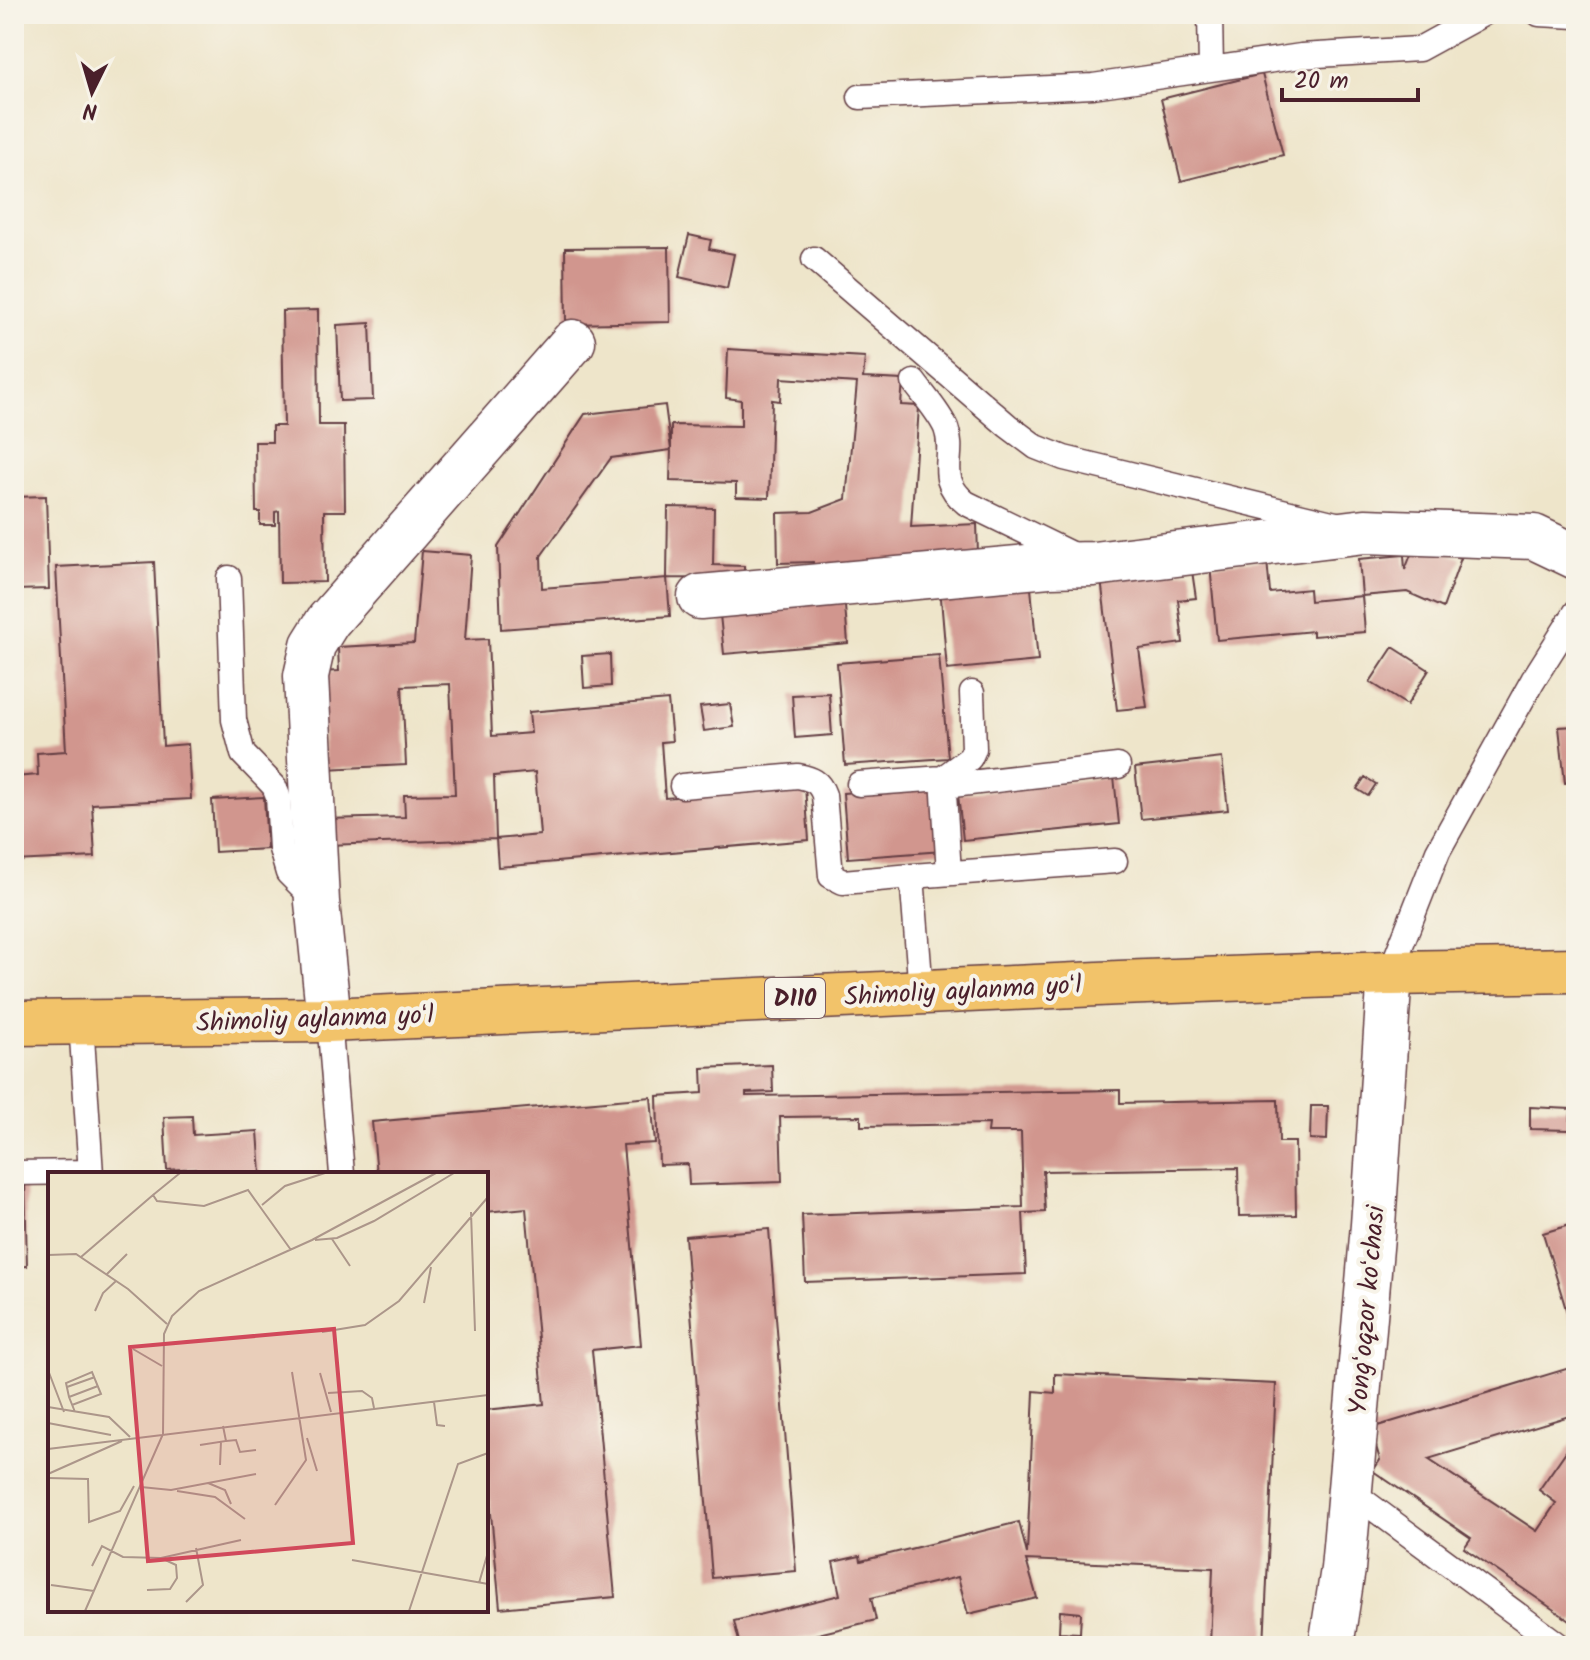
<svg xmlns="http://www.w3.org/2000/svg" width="1590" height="1660" font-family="Kalam,sans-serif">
<rect width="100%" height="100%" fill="#f7f3e8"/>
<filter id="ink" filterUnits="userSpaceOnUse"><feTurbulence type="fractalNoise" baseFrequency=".0125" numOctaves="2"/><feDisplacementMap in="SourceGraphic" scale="16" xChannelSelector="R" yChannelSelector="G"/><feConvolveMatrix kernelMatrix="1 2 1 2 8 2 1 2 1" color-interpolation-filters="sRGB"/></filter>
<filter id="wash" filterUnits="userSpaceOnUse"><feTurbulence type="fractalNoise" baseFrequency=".006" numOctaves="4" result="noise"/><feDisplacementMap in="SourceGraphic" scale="32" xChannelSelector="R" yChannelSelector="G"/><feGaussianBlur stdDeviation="1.8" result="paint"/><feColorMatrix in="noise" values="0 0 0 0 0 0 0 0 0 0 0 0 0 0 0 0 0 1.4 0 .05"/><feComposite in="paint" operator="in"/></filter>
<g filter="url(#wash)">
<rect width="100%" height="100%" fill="#eee5ca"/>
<g id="blocks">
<path fill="#d1968e" d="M1262 74 1283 155 1181 181 1161 99Z
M689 235 711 240 709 249 734 254 727 288 679 277Z
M669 247 670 322 566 324 565 248Z
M318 310 319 425H344L345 511H324L325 582 280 583 279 511 275 512V525H260V512H256L255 442H272V426H284L282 311Z
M370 323 373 400 340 401 337 325Z
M728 349 865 357 863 378 903 380 901 405 919 406 911 527 977 524 978 555 814 571 813 562 778 563 777 513 812 512 846 499 857 383 781 378 780 401 772 400 769 498 736 497V483L670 481 671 450 611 458 541 556 542 588 667 578 670 616 501 629 498 547 585 414 665 405 671 450V425L741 426V400L726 398Z
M46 496 49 589 14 590V497Z
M668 507 714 508 713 565 744 566V579L667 578Z
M1416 542 1461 558 1443 608 1407 592 1362 596 1365 632 1313 636V631L1217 640 1210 565 1267 560 1270 593 1309 589 1310 601 1362 596 1359 559 1404 555 1405 570Z
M422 551 471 555 465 640 488 639 492 736 531 733 529 712 668 700 672 741 661 742 665 798 805 787 809 840 498 867 496 839 540 835 535 772 494 776 496 839 326 845 325 819 405 817 404 795 455 794 450 684 402 686 406 765 325 769 320 672 339 671 338 647 414 643Z
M154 562 163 746 188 744 191 799 92 804 95 857 14 861V777L38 775 37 753 66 751 56 567Z
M1192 571 1196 598 1178 600 1183 643 1139 649 1147 707 1117 710 1101 579Z
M1030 578 1038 661 947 670 940 586Z
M844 594 848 643 724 654 719 605Z
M1393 647 1429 670 1407 705 1370 682Z
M610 654 611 686 584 688 582 656Z
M939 655 948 758 845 765 837 663Z
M829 693 832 735 795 738 792 695Z
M730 704 734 727 704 731 700 707Z
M1576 726V781L1565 783 1559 727Z
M1222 758 1228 810 1141 819 1135 768Z
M1114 777 1119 824 963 840 958 794Z
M1365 777 1376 784 1368 796 1357 789Z
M938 786 943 851 848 858 843 793Z
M264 797 267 849 215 852 212 800Z
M772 1065 773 1092 746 1093V1096L1120 1090V1103L1278 1100 1279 1142H1295L1296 1215 1239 1216 1238 1168 1043 1171 1045 1212 1023 1213 1026 1274 805 1282 802 1215 1023 1207 1021 1132H988L989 1124 861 1126V1116L780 1117 782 1182 689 1185 688 1164 659 1165 657 1096 703 1093 702 1068Z
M651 1097 655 1143 623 1145 641 1345 592 1350 615 1597 500 1608 486 1461V1410L544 1404 526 1208 486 1212V1174H377L372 1122Z
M1311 1106H1328L1327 1140 1310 1139Z
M1530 1107 1571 1109 1570 1130 1530 1129Z
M192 1116 193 1135 258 1131 261 1174H195V1168L167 1170 164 1117Z
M14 1179H25L27 1266 14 1267Z
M1576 1223V1339H1575L1543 1233Z
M769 1229 796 1571 712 1578 685 1236Z
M1576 1366V1414L1428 1459 1537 1531 1556 1503 1539 1490 1576 1437V1619L1573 1623 1464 1548 1471 1538 1373 1471 1380 1460 1371 1428Z
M1055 1374 1276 1384 1264 1646H1210L1213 1568 1026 1560 1037 1598 968 1614 958 1577 871 1598 876 1620 769 1646H740L734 1621 840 1595 833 1562 860 1556 861 1561 1019 1522 1027 1554 1034 1391 1055 1393Z
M1060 1611 1081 1613 1080 1633 1059 1632Z"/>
</g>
</g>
<g filter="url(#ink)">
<use href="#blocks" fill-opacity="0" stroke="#633d43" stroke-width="2"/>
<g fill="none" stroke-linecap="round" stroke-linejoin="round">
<g stroke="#633d43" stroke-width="27">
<path id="service" d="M1210 14 1211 69
M1539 14 1576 16
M860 97 1093 86 1301 56 1419 49 1483 14
M814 259 1008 426 1036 447 1064 458 1336 524
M914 382C924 396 939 412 946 428 957 458 934 477 966 503L1077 557
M229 578 234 720 243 754 274 786 278 796 281 849 288 873 317 902
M859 784 943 778
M682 786 798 776C812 779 819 781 824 795L831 876 843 882 912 876
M944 786 1118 766
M949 873 943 778 970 758 974 749 972 693
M1390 973 1438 851 1533 680 1576 612
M921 992 912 876 1115 861
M329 1020 342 1174
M81 1022 91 1174
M14 1173 91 1172
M1350 1491 1560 1646"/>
</g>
<g stroke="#633d43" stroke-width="47">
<path id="minor" d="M700 597 1049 565 1094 564 1365 531 1534 537 1576 557
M329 1020 317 902 306 676 313 645 328 621 573 342
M1331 1646 1343 1569 1373 1225 1390 973"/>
</g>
<g stroke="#633d43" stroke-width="47">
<path id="primary" d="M14 1023 329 1020 1119 983 1390 973 1576 970"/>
</g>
<use href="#service" stroke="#fff" stroke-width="24"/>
<use href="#minor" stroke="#fff" stroke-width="44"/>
<use href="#primary" stroke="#f2c36a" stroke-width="44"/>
</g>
</g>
<g text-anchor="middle" stroke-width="8" stroke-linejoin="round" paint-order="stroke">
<rect fill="#f7f3e8" stroke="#7e5f64" stroke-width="2" x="765" y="978" width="60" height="40" rx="6"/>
<g font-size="24" font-weight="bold" fill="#4a1f2b">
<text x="795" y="1006">D110</text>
</g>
<g font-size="26" fill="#4a1f2b" stroke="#f7f3e8">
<text transform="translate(963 990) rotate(-3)" y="9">Shimoliy aylanma yoʻl</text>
<text transform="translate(315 1018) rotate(-2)" y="9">Shimoliy aylanma yoʻl</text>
<text transform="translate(1366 1310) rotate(-85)" y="9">Yongʻoqzor koʻchasi</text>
</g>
</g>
<g transform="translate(48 1172)">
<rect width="440" height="440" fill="#eee5ca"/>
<path fill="none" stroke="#ac968a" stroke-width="2" d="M105 23 132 1M214 33 237 14 277 1M423 40 427 159M284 67 302 94M267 68 289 66 326 49 406 1M0 83 28 82 80 117 119 152M33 85 105 23 109 29 156 34 200 18 243 78M58 103 79 82M376 131 383 95M47 139 55 121 68 109M274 160 317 153 351 129 440 25M85 177 114 194M0 198 16 240M272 201 283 240M19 215 47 205M280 221 314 219 324 226 326 236M21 225 50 214M386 230 389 253 397 254M24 233 53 222 44 200 18 211 21 225 27 240M0 235 61 245 82 265M0 251 63 263M259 266 269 299M178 269 188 268 192 280 208 278M152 273 178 269 175 254M0 277 440 223M172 293 173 269M0 302 74 269M0 306 40 307 41 350 72 339 86 314M160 311 177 318 183 332M93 315 123 318 208 302M129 319 167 325 197 347M227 333 258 288 244 200M304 388 440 412M44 394 54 374 75 385 113 386 193 368M431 411 440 380M3 413 46 419M99 418 122 417 129 406 128 393 113 386M138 430 155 413 148 376M37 439 115 262 116 162 124 144 151 119 264 68 388 1M361 439 410 292 440 281"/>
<path fill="#d1495b" fill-opacity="0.15" stroke="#d1495b" stroke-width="4" d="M286 157 305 371 100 389 82 175Z"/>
<rect width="440" height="440" fill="none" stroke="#4a1f2b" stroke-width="4"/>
</g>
<rect width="1590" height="1660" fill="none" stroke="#f7f3e8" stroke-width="48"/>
<g transform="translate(92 92) rotate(185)" stroke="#f7f3e8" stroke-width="6" paint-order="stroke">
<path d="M0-6L14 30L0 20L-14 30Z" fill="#4a1f2b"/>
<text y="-12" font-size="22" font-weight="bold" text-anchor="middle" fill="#4a1f2b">N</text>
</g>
<path d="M1282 88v12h136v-12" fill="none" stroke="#4a1f2b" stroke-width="4"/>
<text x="1294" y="88" font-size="24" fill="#4a1f2b" stroke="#f7f3e8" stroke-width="6" paint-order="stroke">20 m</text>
</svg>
